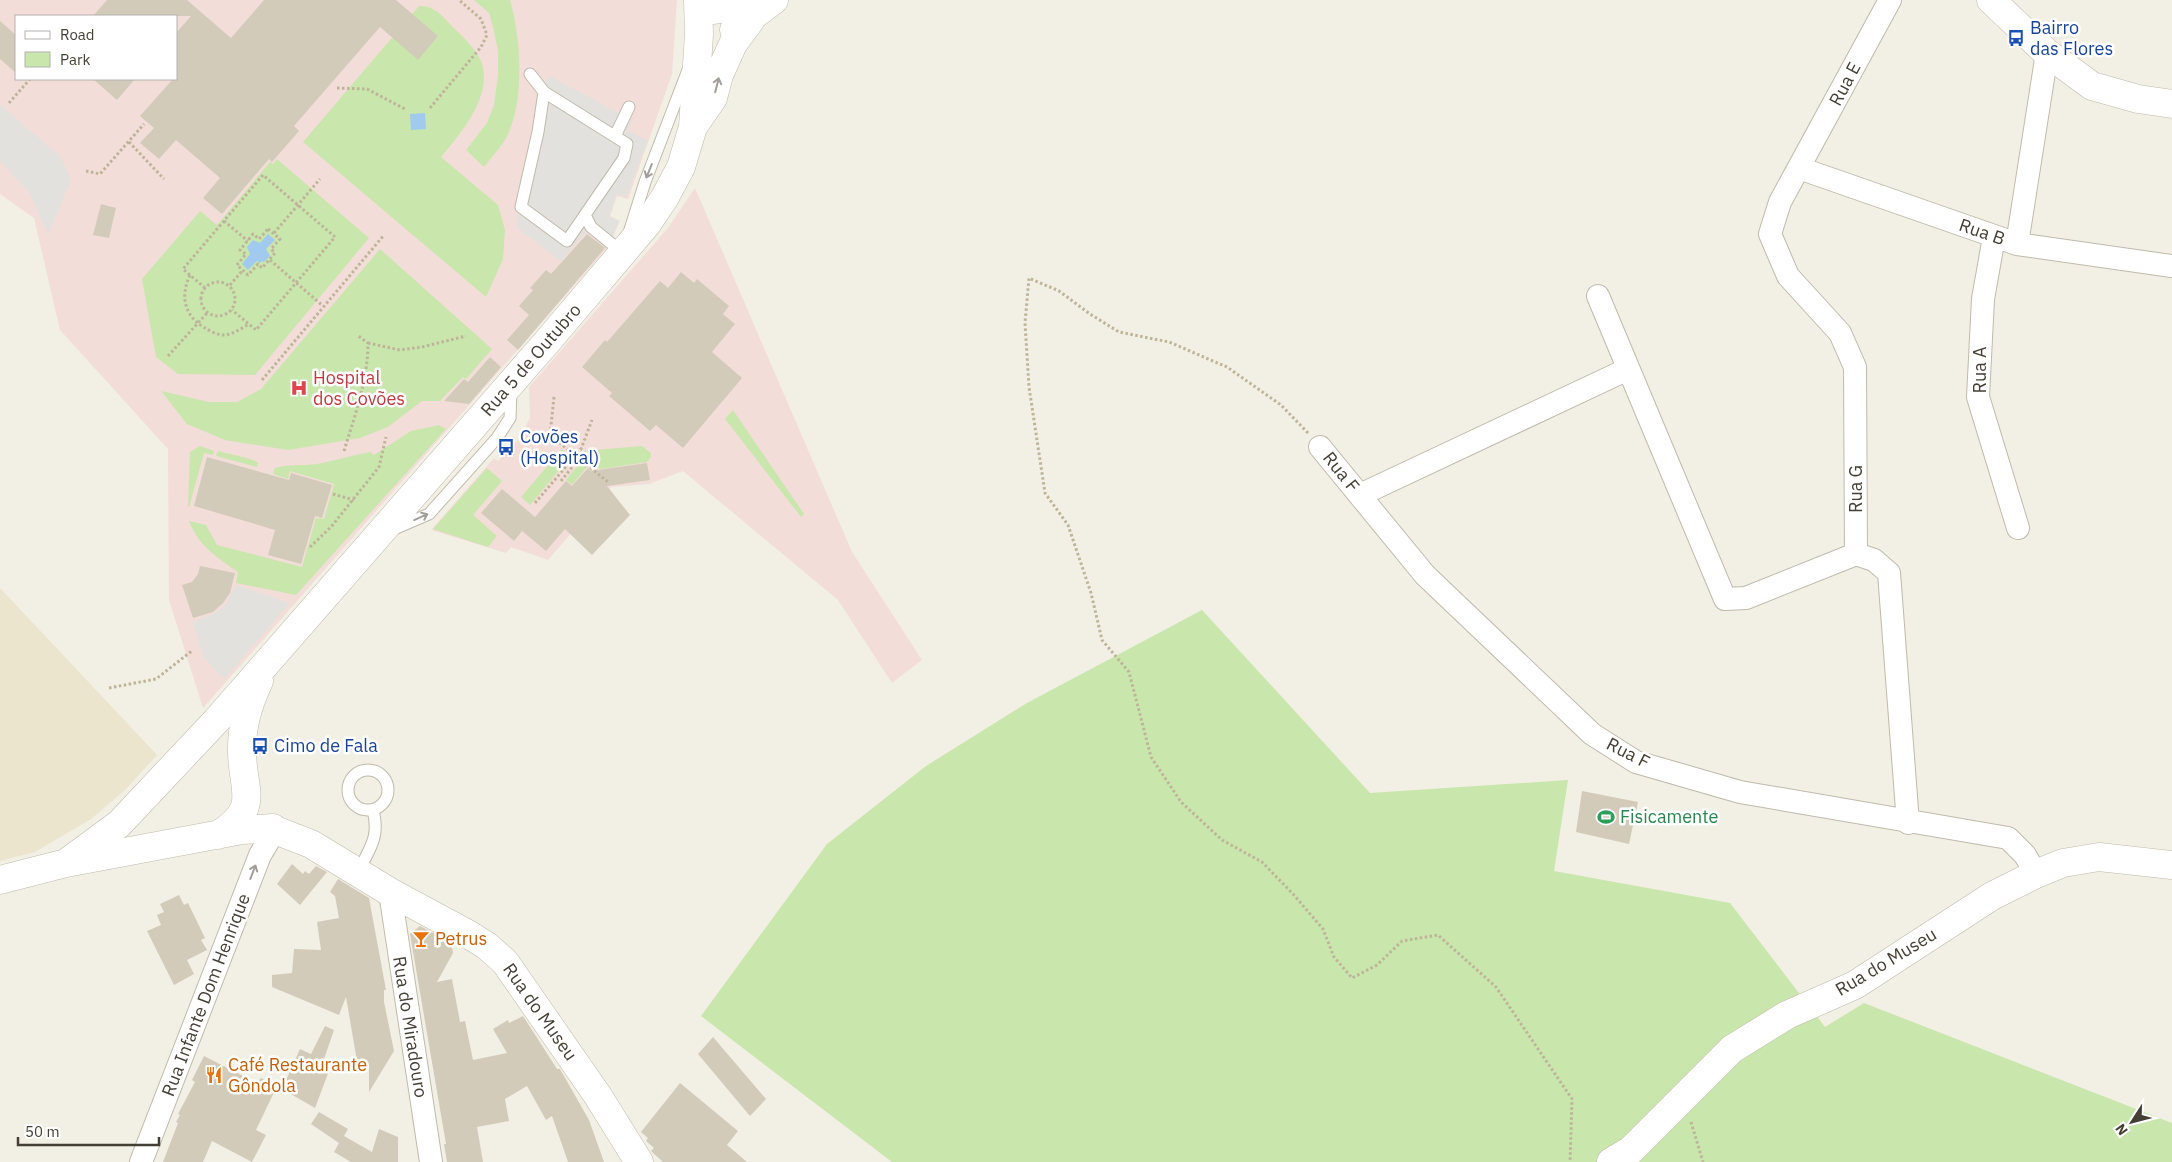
<svg xmlns="http://www.w3.org/2000/svg" width="2172" height="1162" font-family="'IBM Plex Sans',sans-serif">
<rect width="100%" height="100%" fill="#f2efe4"/>
<path fill="#ebe5ce" d="M0 588 157 755 125 790 91 819 35 852 0 861Z"/>
<path fill="#f3ddd8" fill-rule="evenodd" d="M0 0H677L672 74 628 199 617 196 610 216 620 221 608 247 203 708 169 600 168 449 60 330 34 218 0 194ZM16 16H176V79H16Z
M695 188 852 552 922 660 892 683 838 600 683 471 649 484 611 487 548 560 511 547 506 553 431 530 494 458 498 461 519 439 530 418 529 387 668 228Z"/>
<path fill="#c9e6ad" d="M474 0H510C521 37 525 101 507 136 502 147 491 157 484 167L466 150 487 123 494 105 498 76V51L494 31 489 13Z
M419 6C435 5 444 18 454 28 463 37 476 49 481 61 494 95 461 133 441 157L498 205 505 230 503 259 486 297 303 142Z
M277 159 369 238 255 375 178 374 156 357 142 279 200 211 217 225 270 162 273 164Z
M380 249 492 349 466 379 463 377 440 401H422L388 427 360 438 288 450 225 440 187 424 161 391 209 402H237L261 389Z
M733 410 804 514 801 517 725 419Z
M439 425 446 429 296 595 236 583 238 572C216 557 199 546 189 521L206 525 217 545 302 567 316 518 324 519 334 484 290 471 288 479 273 474 275 468C289 464 302 466 317 464 335 461 352 455 370 452L374 455 411 431Z
M200 446 214 451 213 455 204 453 189 507 188 506 190 452Z
M642 446 651 453V457L647 462 601 469 580 456 583 451Z
M562 449 571 456 530 505 521 497Z
M218 451C227 454 254 458 258 463L257 467 216 456Z
M577 459 587 467 572 485 566 480 577 466 573 463Z
M487 468 502 481 473 515 497 536 488 547 433 529Z
M1202 610 1370 793 1568 780 1554 871 1730 903 1825 1027 1864 1003 2172 1123V1162H892L701 1016 827 844 926 766 1027 703Z"/>
<path fill="#e3e1dd" d="M550 76 632 120 628 131 648 140 626 197 616 194 609 217 619 221 612 237 593 224 561 261 517 228 518 200 541 85Z
M0 105 60 156 71 180 48 235 30 193 0 161Z
M236 585 290 603 224 679 204 658 192 622 214 614 225 605Z"/>
<path fill="#a1caee" d="M425 113 426 129 411 130 410 114Z
M268 234 275 240 266 249 270 256 264 262 262 261 260 263 257 261 248 270 242 264 250 254 247 247 253 240 260 243Z"/>
<path fill="#d3cbba" d="M107 0H187L231 38 264 0H396L438 36 418 60 380 27 294 126 299 131 272 162 269 159 222 214 203 198 220 178 176 140 159 159 140 143 154 128 140 116 173 79H176V33L191 16H93Z
M0 21 16 35V73L0 59Z
M93 79H135L117 100Z
M101 204 116 208 109 238 93 235Z
M587 234 605 248 518 350 507 340 529 315 519 306 533 290 530 288 546 270 551 274Z
M681 272 694 283 697 279 729 306 723 314 735 324 712 352 742 378 683 448 656 425 650 431 609 396 612 393 582 367 605 340 607 342 660 281 668 288Z
M490 357 501 367 469 404 444 401 464 379 468 382Z
M207 457 289 480 291 473 332 485 322 518 315 516 301 564 268 555 275 530 194 506Z
M647 463 650 480 607 486 630 515 592 555 565 529 546 551 522 531 514 541 481 513 502 489 535 517 566 481 572 486 588 468 591 471Z
M200 566 235 573 230 593 223 603 213 612 193 618 182 585 192 582 198 574Z
M1582 791 1638 802 1629 844 1576 832Z
M292 864 303 874 305 871 309 874 316 866 327 872 300 905 277 884Z
M338 879 369 898 386 990H384V1002L394 1051 369 1092V1065L358 1067 346 997 339 1015 272 987V975L292 973 294 949 321 950 317 922 339 918 335 896 330 892Z
M179 895 184 905 188 903 205 938 201 940 207 950 187 960 194 974 174 985 147 931 161 925 157 915 164 912 160 904Z
M420 926 451 942 453 953 437 982 452 979 460 1022 465 1021 473 1060 507 1053 493 1029 508 1020 509 1023 523 1016 557 1069H560L589 1120 604 1162H568L552 1116 546 1120 527 1086 505 1099 509 1121 477 1127 483 1162H447L444 1144H446L410 934Z
M325 1026 334 1030 324 1059 332 1063 315 1108 282 1089 300 1049 311 1054Z
M713 1037 766 1099 750 1116 698 1054Z
M204 1056 257 1083 261 1078 277 1086 256 1130 266 1135 252 1162 212 1141 203 1162H163L178 1123 176 1122 180 1115 178 1114 195 1082 192 1080Z
M680 1083 738 1131 727 1145 747 1162H663L651 1151 654 1148 646 1141 648 1138 641 1132Z
M319 1112 348 1129 344 1136 372 1152 379 1129 398 1137V1162H351L334 1152 339 1143 311 1124Z"/>
<g fill="none" stroke-linecap="round" stroke-linejoin="round">
<g stroke="#c0baaa" stroke-width="13">
<path id="service" d="M530 74 544 92 627 144 624 158 567 241 521 207 538 132 544 92
M615 136 629 107
M585 215 591 227 623 253
M628 236 645 182 688 70
M394 529 429 514 497 438 510 418 511 391
M348 790a20 20 0 1 1 40 0a20 20 0 1 1-40 0Z
M358 872C370 848 380 837 373 810"/>
</g>
<g stroke="#c0baaa" stroke-width="24">
<path id="minor" d="M1799 168 2017 244 2172 266
M1994 237 1983 299 1978 397 2018 528
M2017 244 2047 53
M1598 296 1725 599 1746 598 1856 554
M1320 447 1425 575 1592 734 1636 762 1740 792 2008 838 2025 855 2036 874
M1360 495 1628 369
M1856 554 1855 367 1840 333 1788 276 1770 234 1780 202 1890 0
M1856 554 1874 560 1889 573 1908 823
M390 892 431 1162
M141 1162 260 855 275 830 273 828"/>
</g>
<g stroke="#c0baaa" stroke-width="29">
<path id="tertiary" d="M1991 0 2047 53 2092 86 2138 99 2172 104
M699 12 736 7 767 0
M734 30 774 0
M695 124 713 98 719 75 733 44 750 21
M275 830 311 844 390 892 468 934 487 946 505 962 598 1096 639 1162
M218 835C263 807 241 790 242 748 242 724 249 702 259 681
M66 863 119 824 216 721 546 343 647 224 665 197 681 167 693 127 699 34 698 0
M0 880 66 863 242 830 273 828
M1611 1162 1631 1150 1732 1049 1787 1015 1855 985 1992 896 2036 874 2063 863 2099 857 2172 865"/>
</g>
<path stroke="#beb499" stroke-width="3" stroke-dasharray="2.5 2.5" stroke-linecap="butt" d="M337 88 367 89 405 109
M9 103 30 79
M430 108 481 47 487 35 481 19 459 0
M129 142 164 179
M86 171 100 174 144 124
M224 221 248 241
M268 229 280 239 271 249 275 253 262 268 258 264 248 275 237 265 246 254 240 250 253 234 259 239Z
M274 233 320 179
M270 260 323 306
M190 275C180 296 184 316 205 328 210 331 217 335 224 335 232 335 242 328 249 324
M201 299a17 17 0 1 1 34 0a17 17 0 1 1-34 0Z
M230 285 243 270
M205 288 183 269 263 175 335 237 256 330 232 310
M368 343 400 350 422 347 466 336
M168 356 208 312
M262 380 384 235
M554 397 550 435 608 482
M1308 433 1281 405 1227 367 1169 342 1119 332 1090 314 1059 291 1029 278 1025 323 1029 387 1045 493 1068 525 1091 593 1102 640 1129 672 1151 757 1181 802 1222 840 1262 862 1293 894 1323 929 1334 957 1352 978 1377 965 1402 941 1438 935 1496 987 1572 1099 1570 1162
M344 451C355 415 368 380 368 343L357 335
M561 481 573 466 569 463
M333 494 354 500
M535 503 581 449 592 420
M310 547 331 527 379 467 386 437
M109 688 156 679 193 650
M1691 1122 1703 1162"/>
<use href="#service" stroke="#fff" stroke-width="11"/>
<use href="#minor" stroke="#fff" stroke-width="22"/>
<use href="#tertiary" stroke="#fff" stroke-width="28"/>
</g>
<defs><path id="oneway-shaft" d="M-6 0H5M1.5-3L5.5 0L1.5 3" fill="none" stroke-width="1.6" stroke-linecap="round" stroke-linejoin="round" transform="scale(1.25)"/></defs>
<g stroke="#a29f9a">
<use href="#oneway-shaft" transform="translate(717 85) rotate(-76)"/>
<use href="#oneway-shaft" transform="translate(649 171) rotate(112)"/>
<use href="#oneway-shaft" transform="translate(421 517) rotate(-24)"/>
<use href="#oneway-shaft" transform="translate(253 872) rotate(-69)"/>
</g>
<defs>
<g id="bus-bare" transform="scale(1.35)"><path d="M-5-6H5V4H4V6H2V4H-2V6H-4V4H-5ZM-3.5-4V0h7V-4ZM-3.5 1.2v1.5H-2V1.2ZM2 1.2v1.5H3.5V1.2Z" fill="#1a4fb4" stroke="#fff" stroke-width="2.5" paint-order="stroke"/></g>
<g id="hospital-bare" transform="scale(1.35)"><path d="M-5-5h3v3.5h4V-5h3V5h-3V1.5h-4V5h-3Z" fill="#e0444e" stroke="#fff" stroke-width="2.5" paint-order="stroke"/></g>
<g id="stadium-bare" transform="scale(1.35)"><path d="M0-5a6.5 5 0 1 0 0 10a6.5 5 0 1 0 0-10ZM-3.5-1.8h7v3.6h-7Z" fill="#2e9e5b" stroke="#fff" stroke-width="2.5" paint-order="stroke"/></g>
<g id="bar-bare" transform="scale(1.35)"><path d="M-6-5H6L.8 .8V4.5H3.5V6h-7V4.5H-.8V.8Z" fill="#e8710a" stroke="#fff" stroke-width="2.5" paint-order="stroke"/></g>
<g id="restaurant-bare" transform="scale(1.35)"><path d="M-5-6h1v4h1v-4h1v4h1v-4h1v5L-1.5 .5V6h-2V.5L-5-1ZM5-6V6H3V1.5H1.5Q1.5-4 5-6Z" fill="#e8710a" stroke="#fff" stroke-width="2.5" paint-order="stroke"/></g>
</defs>
<g fill-rule="evenodd">
<use href="#bus-bare" x="2016" y="38"/>
<use href="#hospital-bare" x="299" y="388"/>
<use href="#bus-bare" x="506" y="447"/>
<use href="#bus-bare" x="260" y="746"/>
<use href="#stadium-bare" x="1606" y="817"/>
<use href="#bar-bare" x="421" y="939"/>
<use href="#restaurant-bare" x="214" y="1075"/>
</g>
<g text-anchor="middle" stroke-width="5" stroke-linejoin="round" paint-order="stroke">
<g font-size="18" fill="#164399" stroke="#fff" text-anchor="start">
<text x="2030" y="34">Bairro<tspan x="2030" dy="21">das Flores</tspan></text>
<text x="520" y="443">Covões<tspan x="520" dy="21">(Hospital)</tspan></text>
<text x="274" y="752">Cimo de Fala</text>
</g>
<g font-size="18" fill="#443f34" stroke="#fff">
<text transform="translate(1845 84) rotate(-62)" y="6">Rua E</text>
<text transform="translate(1982 232) rotate(19)" y="6">Rua B</text>
<text transform="translate(531 360) rotate(-49)" y="6">Rua 5 de Outubro</text>
<text transform="translate(1980 370) rotate(-90)" y="6">Rua A</text>
<text transform="translate(1341 472) rotate(51)" y="6">Rua F</text>
<text transform="translate(1856 489) rotate(-90)" y="6">Rua G</text>
<text transform="translate(1628 753) rotate(27)" y="6">Rua F</text>
<text transform="translate(1886 962) rotate(-31)" y="6">Rua do Museu</text>
<text transform="translate(206 995) rotate(-69)" y="6">Rua Infante Dom Henrique</text>
<text transform="translate(540 1012) rotate(55)" y="6">Rua do Museu</text>
<text transform="translate(410 1027) rotate(81)" y="6">Rua do Miradouro</text>
</g>
<g font-size="18" fill="#be3a42" stroke="#fff" text-anchor="start">
<text x="313" y="384">Hospital<tspan x="313" dy="21">dos Covões</tspan></text>
</g>
<g font-size="18" fill="#27864d" stroke="#fff" text-anchor="start">
<text x="1620" y="823">Fisicamente</text>
</g>
<g font-size="18" fill="#c56008" stroke="#fff" text-anchor="start">
<text x="435" y="945">Petrus</text>
<text x="228" y="1071">Café Restaurante<tspan x="228" dy="21">Gôndola</tspan></text>
</g>
</g>
<rect x="15" y="15" width="162" height="65" fill="#ffffff" stroke="#b4b2ae"/>
<rect x="25" y="31" width="25" height="8" fill="#ffffff" stroke="#b4b2ae"/>
<text x="60" y="40" font-size="15" fill="#443f34">Road</text>
<rect x="25" y="52" width="25" height="15" fill="#c9e6ad" stroke="#b4b2ae"/>
<text x="60" y="65" font-size="15" fill="#443f34">Park</text>
<g transform="translate(2132 1122) rotate(234)" stroke="#ffffff" stroke-width="4" paint-order="stroke">
<path d="M0-4L9 19L0 12L-9 19Z" fill="#443f34"/>
<text y="-8" font-size="14" font-weight="bold" text-anchor="middle" fill="#443f34">N</text>
</g>
<path d="M18 1137v8h141v-8" fill="none" stroke="#443f34" stroke-width="2.5"/>
<text x="25" y="1137" font-size="15" fill="#443f34" stroke="#ffffff" stroke-width="4" paint-order="stroke">50 m</text>
</svg>
